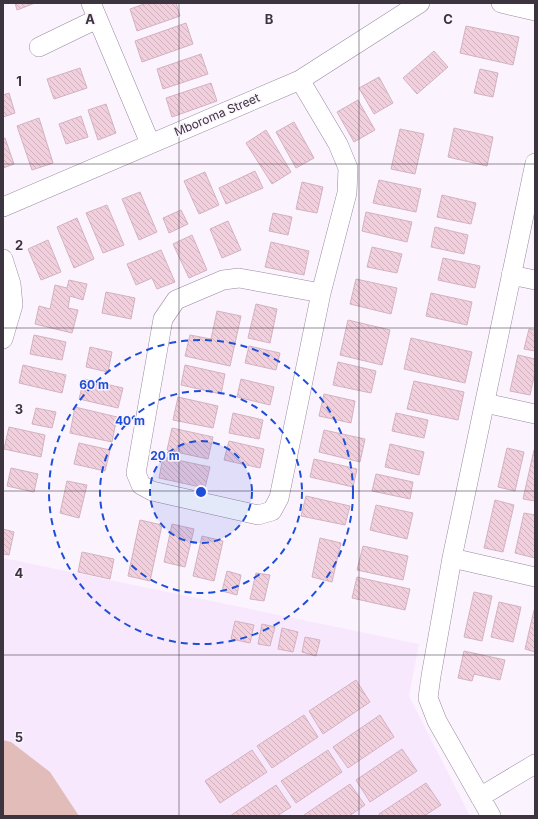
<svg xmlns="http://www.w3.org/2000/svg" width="538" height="819" font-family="Inter,sans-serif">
<defs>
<pattern id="building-back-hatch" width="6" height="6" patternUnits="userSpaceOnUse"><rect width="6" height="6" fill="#f1cfdd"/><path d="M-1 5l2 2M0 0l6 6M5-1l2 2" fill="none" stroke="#d0b2bf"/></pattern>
</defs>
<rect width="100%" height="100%" fill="#fbf3fe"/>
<path fill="#f8e8fd" d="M3 558 419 644 409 696 470 816H3Z"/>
<path fill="#e1bcb8" d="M3 740 11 742 50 772 79 816H3Z"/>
<path fill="url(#building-back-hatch)" stroke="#d4b2c0" d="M15 3H35L17 10Z
M147 3H176L180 16 137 31 130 9Z
M186 23 193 44 142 62 135 41Z
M466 26 519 37 513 65 460 53Z
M434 51 448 67 417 94 403 78Z
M201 54 208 74 163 89 157 69Z
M80 68 87 88 54 99 47 79Z
M480 69 498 73 493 97 474 93Z
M379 77 393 103 374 114 359 88Z
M211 83 217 101 172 117 166 98Z
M9 93 15 113 3 117V95Z
M358 100 375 130 354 142 337 112Z
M106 104 116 133 98 140 88 110Z
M81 116 88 137 66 144 59 124Z
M39 118 53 163 32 170 17 126Z
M294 122 314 158 296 168 276 132Z
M454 128 493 137 487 166 448 157Z
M400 129 424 134 415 174 391 169Z
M266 130 291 172 272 184 246 143Z
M5 138 14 164 3 168V139Z
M255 171 263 188 226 204 219 188Z
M205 172 219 205 199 214 184 181Z
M379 180 421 189 416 212 373 203Z
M302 182 323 187 317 213 296 209Z
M140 192 157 232 139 240 122 199Z
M442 195 476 203 471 224 437 217Z
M107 205 124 245 103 253 86 213Z
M181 210 188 224 169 233 163 218Z
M366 212 412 222 407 242 362 231Z
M273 213 292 217 288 235 269 231Z
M77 218 94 259 74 268 57 227Z
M228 221 241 250 222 258 210 229Z
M435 227 468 235 464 254 431 247Z
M192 235 207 270 189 278 173 244Z
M48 240 61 272 41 280 28 249Z
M271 242 309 251 304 275 265 267Z
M372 247 402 254 397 273 367 267Z
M161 250 175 282 157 289 152 278 136 285 127 264Z
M443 258 480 266 475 288 438 280Z
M356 279 397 288 391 314 350 304Z
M69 280 87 284 83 300 70 296 68 308 78 310 72 333 35 324 39 306 50 309 55 285 67 288Z
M106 292 135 298 131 319 102 313Z
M431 293 472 302 467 325 426 316Z
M256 304 277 309 270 343 248 338Z
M217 311 241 316 230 366 185 356 190 335 211 339Z
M348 320 390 330 382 365 340 355Z
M529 329 535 330V351L524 349Z
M34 335 66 342 62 360 30 354Z
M411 338 472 352 465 383 404 369Z
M249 346 280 353 276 370 245 363Z
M90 347 112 352 108 372 86 367Z
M518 355 535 359V372L530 395 510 391Z
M338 362 376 371 371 393 333 385Z
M23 365 66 375 62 393 19 383Z
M185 365 225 374 221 394 181 385Z
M84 379 123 388 118 408 79 399Z
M241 379 274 387 270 405 237 397Z
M414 381 464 392 458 420 407 409Z
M324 394 355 401 351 423 319 416Z
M178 397 218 406 213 428 173 420Z
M75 407 117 417 112 442 70 433Z
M36 408 56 412 52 428 32 424Z
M233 413 263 420 259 439 229 433Z
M396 413 428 420 424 438 392 431Z
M9 427 45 435 41 457 4 449Z
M172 428 213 437 208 459 167 450Z
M324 430 365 439 360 462 319 452Z
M229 441 264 449 260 468 224 460Z
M79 443 110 450 105 471 74 464Z
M390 444 424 452 419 475 385 467Z
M507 448 524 452 515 491 498 487Z
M534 450H535V501L523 499Z
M163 457 210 467 205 488 159 478Z
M314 459 357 469 353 487 310 477Z
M11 468 38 474 34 492 7 486Z
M376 474 413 482 410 499 372 491Z
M67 481 87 485 79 518 60 513Z
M306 496 350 506 345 525 301 516Z
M495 500 514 505 503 552 484 548Z
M376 505 413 513 407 539 370 530Z
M524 513 535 515V558L515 553Z
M140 520 162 525 150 581 128 576Z
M172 524 194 529 185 567 164 562Z
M3 529 14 532 9 555 3 554Z
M202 536 223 541 214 581 193 576Z
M320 538 341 543 332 582 312 577Z
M363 546 408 556 403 580 357 570Z
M82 552 114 559 110 579 78 572Z
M227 571 241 575 237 595 222 591Z
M256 573 270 575 264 601 250 599Z
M357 577 410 589 405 610 352 598Z
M474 592 492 596 482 641 464 637Z
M499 602 521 607 513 642 491 637Z
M534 610H535V652L525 649Z
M235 621 254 625 250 643 231 639Z
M262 624 275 627 270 646 258 644Z
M282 628 298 632 293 652 278 649Z
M305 637 320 640 316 656 302 652Z
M464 651 505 660 500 680 474 674 472 681 458 678Z
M356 680 370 702 323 734 309 711Z
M304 715 318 737 272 768 257 746Z
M380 715 394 737 348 768 333 747Z
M402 749 417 771 370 802 356 780Z
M252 750 267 772 220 803 205 781Z
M328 750 342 772 296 803 281 781Z
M426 783 441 805 424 816H380L379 814Z
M350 784 365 805 349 816H304V815Z
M276 785 291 807 277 816H230Z"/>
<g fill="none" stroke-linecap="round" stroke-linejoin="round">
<g stroke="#9987a0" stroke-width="20">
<path id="minor" d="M91 3 150 143
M501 3 535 11
M39 47 97 19
M300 80 338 144 348 168 347 193 321 293 279 498 272 511 258 515 152 491 141 485 136 473 163 319 176 300 223 280 239 278 321 293
M3 207 300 80 420 3
M3 259 11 284 13 305 3 339
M511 275 535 280
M485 403 535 414
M452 558 535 577
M480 797 535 764
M491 816 437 721 428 698 431 676 452 558 535 163"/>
</g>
<use href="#minor" stroke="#fff" stroke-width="19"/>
</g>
<path fill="none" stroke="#3c343e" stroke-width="1" stroke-opacity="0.55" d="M179 3V816M359 3V816M3 164H535M3 328H535M3 491H535M3 655H535"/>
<circle cx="201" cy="492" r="51" fill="#1d4ed8" fill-opacity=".12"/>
<g fill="none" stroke="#1d4ed8" stroke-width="2" stroke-dasharray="7 5">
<circle cx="201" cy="492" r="51"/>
<circle cx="201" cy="492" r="101"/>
<circle cx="201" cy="492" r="152"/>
</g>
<g text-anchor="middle" stroke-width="3" stroke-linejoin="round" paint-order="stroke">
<g font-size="12" fill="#3c343e" stroke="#fbf3fe">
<text transform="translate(217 115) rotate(-23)" y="4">Mboroma Street</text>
</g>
</g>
<g font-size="13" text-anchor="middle" font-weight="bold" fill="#3c343e" stroke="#fbf3fe" stroke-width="3" stroke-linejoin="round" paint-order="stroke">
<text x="90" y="24">A</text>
<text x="269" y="24">B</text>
<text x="448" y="24">C</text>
<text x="19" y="86">1</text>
<text x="19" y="250">2</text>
<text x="19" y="414">3</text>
<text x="19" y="578">4</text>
<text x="19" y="742">5</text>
</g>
<circle cx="201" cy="492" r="6" fill="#1d4ed8" stroke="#fbf3fe" stroke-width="2"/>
<g font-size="12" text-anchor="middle" font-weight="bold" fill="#1d4ed8" stroke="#fbf3fe" stroke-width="3" stroke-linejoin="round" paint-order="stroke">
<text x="94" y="389">60 m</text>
<text x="130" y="425">40 m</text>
<text x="165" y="460">20 m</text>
</g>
<rect width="538" height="819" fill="none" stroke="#3c343e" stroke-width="8"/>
</svg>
